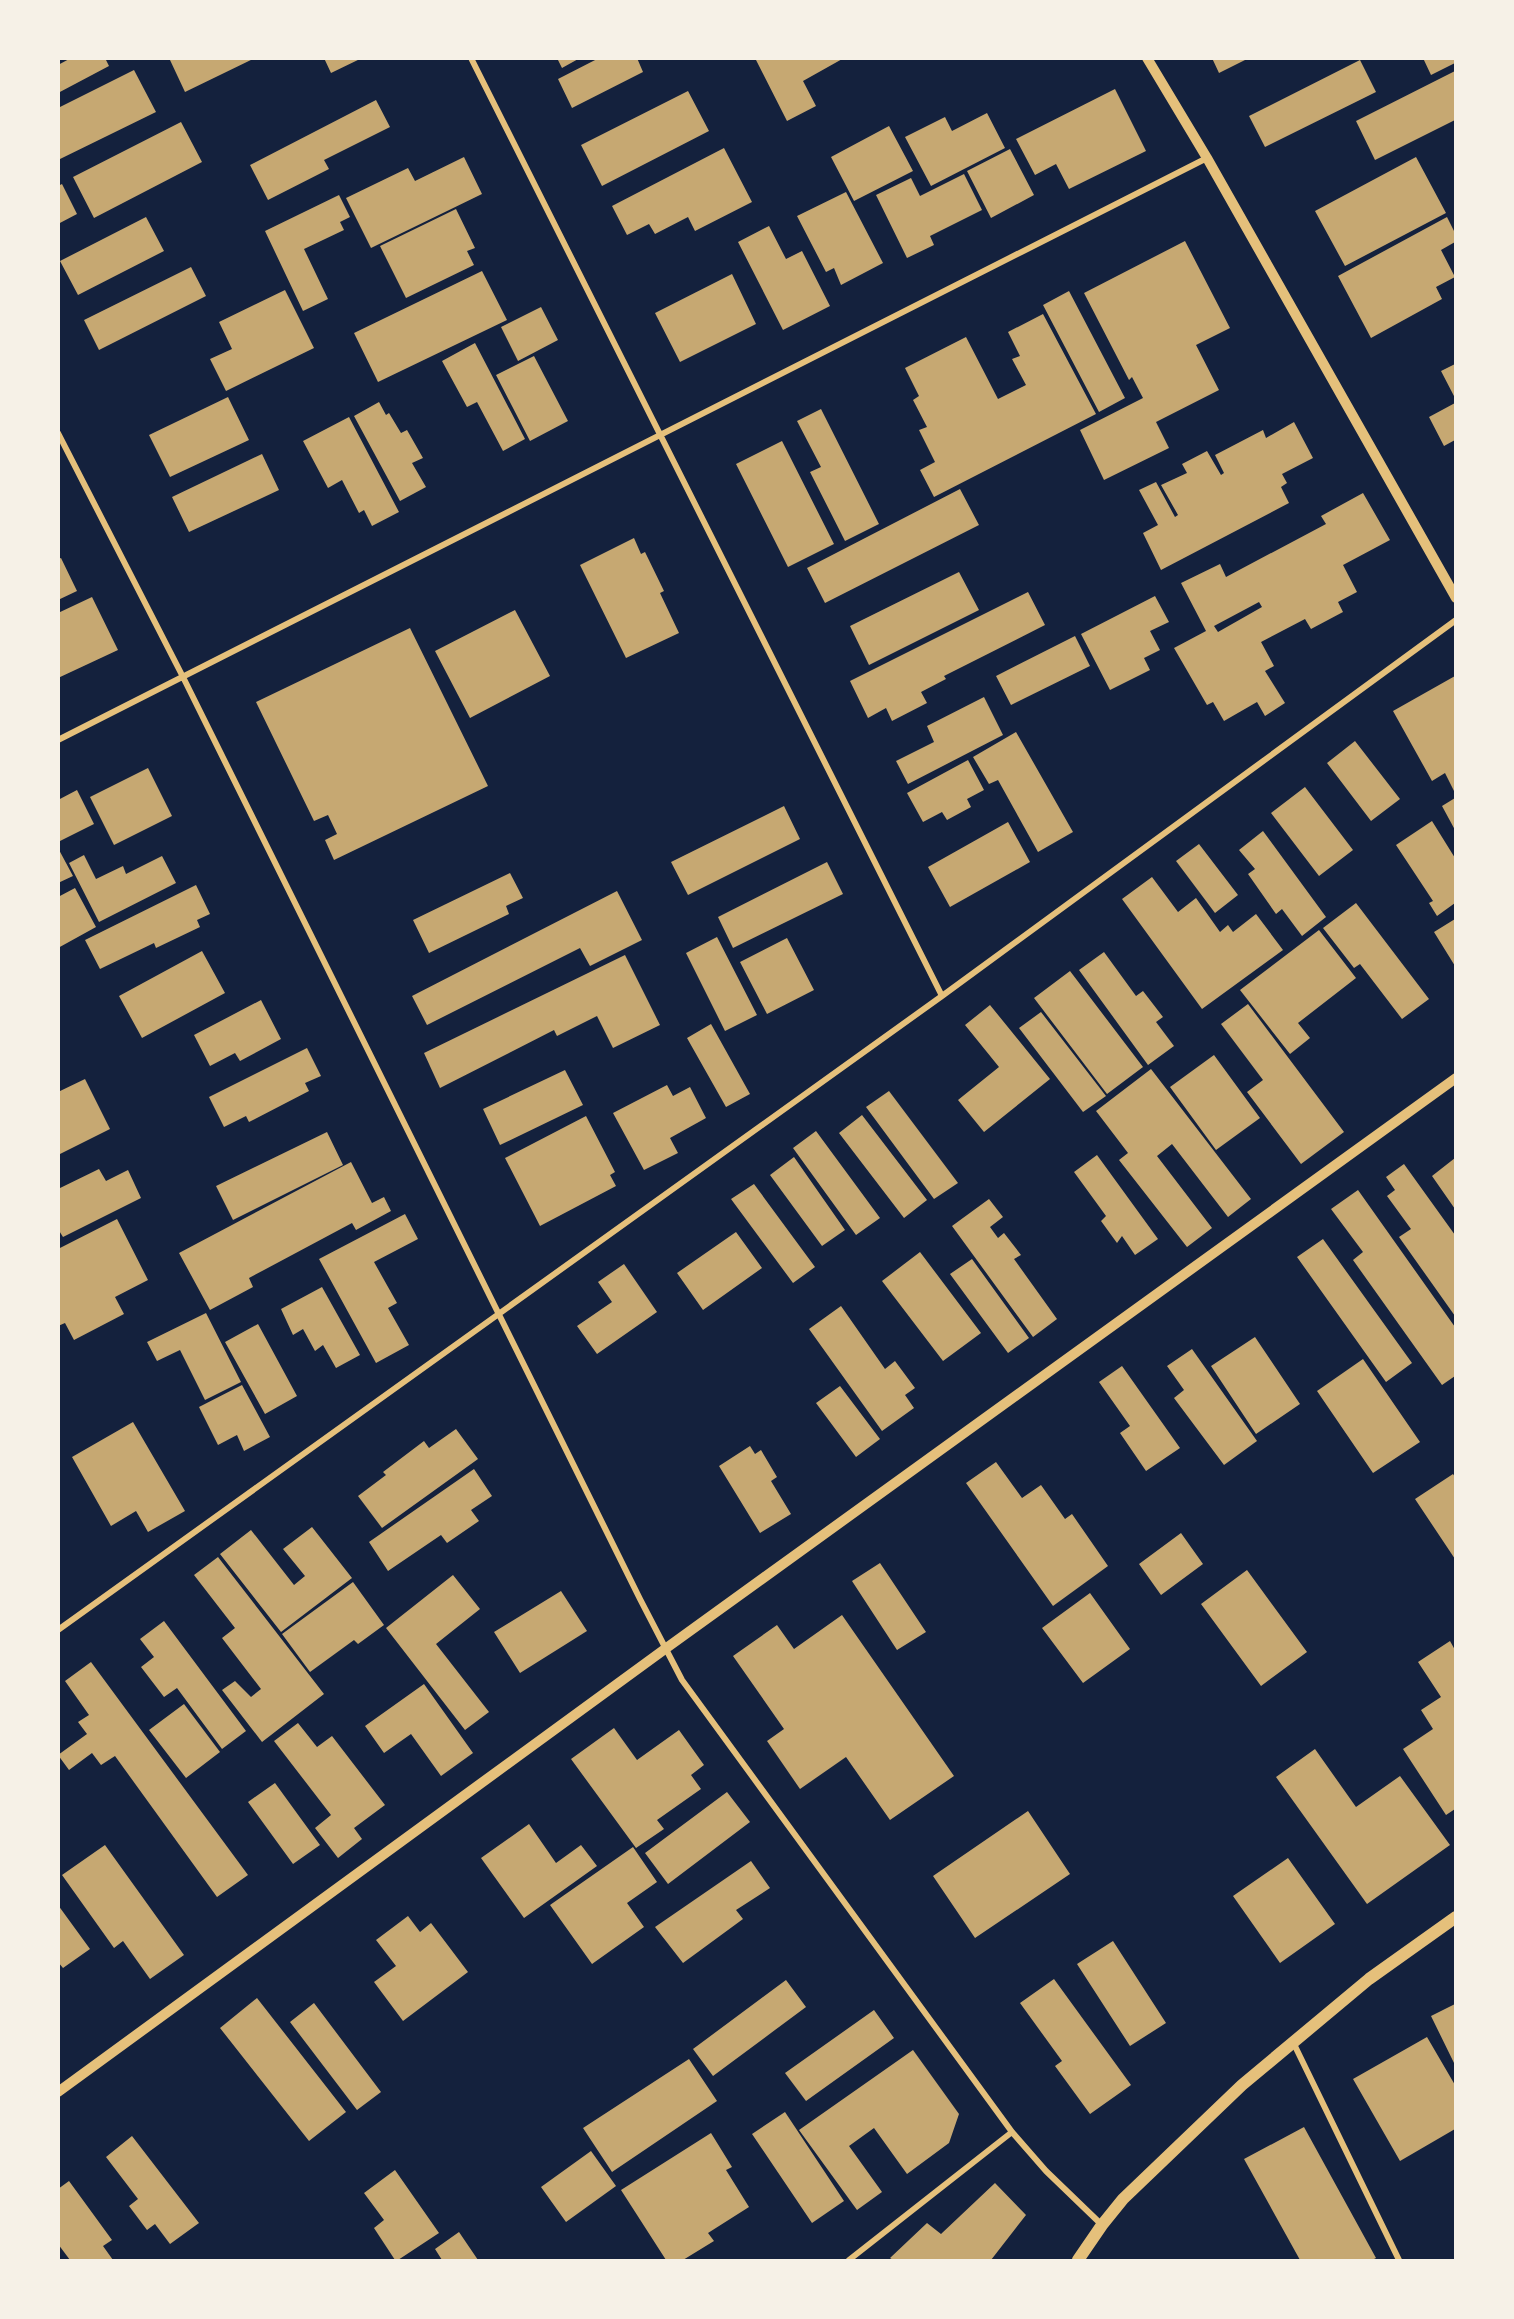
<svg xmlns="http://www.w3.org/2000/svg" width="1514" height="2319" font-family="'Archivo Narrow',sans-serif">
<rect width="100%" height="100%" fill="#14213d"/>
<path fill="#c6a872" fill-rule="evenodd" d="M71 58H105L109 66 58 93V65Z
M174 58H255L185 92 170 60Z
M324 58H362L331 73Z
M557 58H580L562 68Z
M599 58H637L643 72 572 108 558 79Z
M755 58H844L803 81 816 106 787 121Z
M1212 58H1249L1219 73Z
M1423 58H1455V63L1431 75Z
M1360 60 1376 92 1265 147 1249 116Z
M134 70 156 112 58 160V108Z
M1455 71V120L1375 160 1356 121Z
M1115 89 1146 151 1069 189 1056 164 1035 175 1016 139Z
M688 91 709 131 602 186 581 145Z
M376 100 390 127 324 160 329 169 268 200 250 165Z
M987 113 1005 148 931 186 905 137 945 117 952 131Z
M181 122 202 162 94 218 73 177Z
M889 126 913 171 854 201 831 157Z
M724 148 752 202 695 231 688 217 655 234 649 224 627 235 612 206Z
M1010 149 1034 195 991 218 967 171Z
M464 157 482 194 371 248 346 198 408 168 415 181Z
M1416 157 1446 213 1345 266 1315 211Z
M964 174 982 210 930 236 934 245 907 258 876 195 911 178 920 196Z
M62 184 77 214 58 224V186Z
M846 192 883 263 841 285 834 268 826 272 797 216Z
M339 195 350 217 340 222 344 230 304 249 328 299 303 311 265 231Z
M456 209 475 248 467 251 474 265 406 298 380 246Z
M146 217 164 251 78 295 60 261Z
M1447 217 1455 233V242L1441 250 1455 277 1436 287 1442 299 1371 338 1338 276Z
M769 226 786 259 802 251 830 306 783 330 738 242Z
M1185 241 1230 328 1196 345 1219 390 1156 422 1169 448 1104 480 1080 430 1143 398 1132 377 1129 380 1084 293Z
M191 267 206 296 99 350 84 320Z
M482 271 507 320 378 382 354 333Z
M732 274 756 324 680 362 655 313Z
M285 290 314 348 226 391 210 359 232 349 219 322Z
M1069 291 1125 398 1099 412 1043 305Z
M541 307 558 340 518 361 501 327Z
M1043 314 1096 414 934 497 920 470 935 462 919 430 927 427 913 400 919 396 905 368 966 337 998 399 1026 385 1012 359 1020 356 1008 332Z
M475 343 525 439 503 451 477 402 467 407 442 361Z
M534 356 568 421 530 441 496 375Z
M1455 364V398L1441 371Z
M228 397 249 440 170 477 149 435Z
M379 402 386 415 389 413 401 433 407 430 423 458 412 463 426 487 400 501 354 416Z
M1455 403V440L1444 446 1429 417Z
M821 409 879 524 845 541 810 472 821 467 797 421Z
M349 417 399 512 372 526 364 510 359 513 342 480 328 488 303 441Z
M1294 422 1313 458 1282 474 1287 483 1281 487 1289 503 1161 570 1143 533 1158 525 1139 490 1156 482 1175 517 1178 515 1161 485 1187 473 1182 464 1207 451 1221 475 1224 473 1215 455 1263 430 1266 438Z
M782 441 834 544 788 567 736 464Z
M262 454 279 490 189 532 172 497Z
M960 489 979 525 825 603 807 568Z
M1363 493 1390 540 1343 565 1357 592 1338 602 1343 612 1311 629 1305 619 1261 642 1274 666 1265 671 1285 703 1265 716 1257 702 1224 721 1213 702 1207 705 1174 648 1206 631 1181 583 1220 564 1226 577 1326 524 1321 516ZM1259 602 1262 607 1218 632 1214 626Z
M634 538 641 554 645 552 664 591 660 593 679 633 626 658 580 565Z
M61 558 77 591 58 600V559Z
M959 572 979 610 869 665 850 626Z
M1028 592 1045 625 944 676 946 679 921 692 927 703 892 721 886 708 868 718 850 681Z
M1155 596 1169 622 1150 631 1160 650 1144 658 1150 670 1110 690 1081 634Z
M92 597 118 650 58 678V613Z
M515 610 550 676 470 718 435 651Z
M410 628 488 786 334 860 325 840 337 834 328 815 314 821 256 702Z
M1075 636 1090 666 1011 705 996 676Z
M1455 676V793L1445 773 1432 781 1393 711Z
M984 697 1003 735 908 784 896 761 934 742 927 726Z
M1016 732 1073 832 1038 852 998 780 989 784 973 757Z
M1355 741 1400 799 1371 821 1327 763Z
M968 760 984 790 967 799 971 807 947 820 942 812 923 822 907 793Z
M148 768 172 816 114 845 90 797Z
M1305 787 1353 850 1319 876 1271 813Z
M77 790 94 824 58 842V800Z
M1455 798V830L1442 806Z
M784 806 800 839 688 895 671 862Z
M1432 821 1455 858V903L1437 916 1429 903 1433 901 1396 845Z
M1008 822 1030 862 950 907 928 867Z
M1263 831 1326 917 1302 936 1282 909 1276 914 1248 874 1255 869 1239 850Z
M1199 844 1238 895 1215 913 1176 861Z
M58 848 73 876 58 883Z
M84 855 96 879 123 866 126 874 162 856 176 883 99 922 69 863Z
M827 862 843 894 733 948 718 917Z
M510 873 523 898 506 906 509 914 429 953 413 920Z
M1152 877 1178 912 1196 898 1220 932 1228 925 1233 932 1256 914 1283 950 1202 1009 1122 899Z
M196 885 210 914 197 920 200 927 156 948 154 943 100 969 85 940Z
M75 888 96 927 58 948V897Z
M617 891 642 940 590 966 580 948 427 1025 412 996Z
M1356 903 1429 999 1402 1019 1360 964 1354 968 1323 928Z
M1455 919V966L1434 932Z
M1319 930 1356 978 1298 1023 1310 1038 1290 1054 1240 990Z
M717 937 757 1015 725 1031 686 953Z
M787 938 814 990 767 1014 740 962Z
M202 951 225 993 142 1038 119 996Z
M1104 952 1136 996 1143 991 1163 1017 1156 1022 1174 1046 1148 1065 1079 970Z
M625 955 660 1025 613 1048 597 1016 557 1036 554 1030 440 1088 424 1053Z
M1070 971 1143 1067 1107 1094 1034 998Z
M261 1000 281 1039 240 1061 235 1053 210 1066 194 1035Z
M1248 1004 1344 1132 1301 1164 1247 1092 1263 1080 1221 1024Z
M990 1005 1050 1079 984 1132 958 1100 999 1067 965 1025Z
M1041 1012 1106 1096 1083 1112 1019 1028Z
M711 1024 750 1094 726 1107 687 1038Z
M307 1048 321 1076 305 1083 309 1091 249 1122 246 1116 224 1127 209 1097Z
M1214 1055 1260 1118 1216 1150 1170 1087Z
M1151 1069 1251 1199 1228 1217 1172 1144 1157 1156 1212 1228 1187 1247 1119 1160 1128 1153 1096 1111Z
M565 1070 583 1105 500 1145 483 1109Z
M85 1079 110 1129 58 1155V1092Z
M667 1085 673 1096 690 1087 706 1118 670 1138 678 1153 644 1170 613 1113Z
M889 1091 958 1183 934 1199 866 1107Z
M862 1115 927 1200 904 1218 839 1133Z
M586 1116 615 1172 610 1175 616 1186 540 1226 505 1158Z
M816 1131 880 1218 856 1235 793 1148Z
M327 1132 343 1165 233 1220 216 1186Z
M1097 1155 1158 1239 1135 1255 1122 1236 1117 1243 1101 1221 1106 1216 1074 1172Z
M794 1157 845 1230 822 1246 770 1175Z
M1455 1158V1209L1432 1176Z
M351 1162 372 1203 384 1197 391 1211 356 1230 352 1223 249 1278 253 1287 210 1310 179 1253Z
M1404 1164 1455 1235V1316L1399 1237 1411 1229 1387 1196 1395 1190 1386 1177Z
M99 1169 106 1181 128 1170 141 1198 63 1237 58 1229V1189Z
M754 1184 815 1267 793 1283 731 1199Z
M1358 1190 1455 1327V1376L1442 1385 1353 1260 1363 1252 1331 1209Z
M989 1199 1003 1217 990 1227 998 1238 1004 1233 1021 1255 1014 1259 1057 1319 1033 1337 952 1226Z
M405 1214 418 1239 374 1262 397 1303 388 1308 409 1345 376 1363 319 1259Z
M117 1219 148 1280 115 1297 124 1314 74 1340 65 1323 58 1326V1249Z
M736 1232 762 1268 703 1310 677 1273Z
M1323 1239 1412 1363 1386 1382 1297 1257Z
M920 1252 981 1333 943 1361 882 1281Z
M972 1259 1029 1338 1008 1353 950 1274Z
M624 1264 657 1312 597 1354 577 1326 612 1302 598 1282Z
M322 1287 360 1355 336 1368 323 1345 315 1351 303 1329 293 1335 281 1309Z
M841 1306 885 1369 895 1361 915 1388 905 1395 914 1408 882 1431 809 1329Z
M206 1313 241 1382 205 1400 180 1350 157 1361 147 1342Z
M258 1324 297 1396 265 1414 225 1342Z
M1255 1337 1300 1404 1256 1434 1211 1366Z
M1192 1349 1257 1441 1224 1465 1174 1398 1184 1390 1167 1366Z
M1363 1359 1420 1442 1373 1473 1317 1391Z
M1122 1366 1180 1448 1146 1471 1120 1433 1130 1426 1099 1382Z
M242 1385 270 1437 244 1451 237 1435 218 1445 199 1407Z
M840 1386 880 1439 856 1457 816 1403Z
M133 1422 185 1511 148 1532 136 1511 111 1526 72 1457Z
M456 1429 478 1459 382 1528 358 1496 386 1475 383 1472 424 1441 429 1448Z
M750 1446 755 1454 761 1450 777 1477 771 1481 791 1514 760 1533 719 1466Z
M996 1462 1022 1498 1041 1485 1065 1519 1072 1514 1108 1566 1053 1606 966 1483Z
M474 1469 492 1496 471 1510 479 1521 447 1543 441 1535 388 1571 369 1542Z
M1453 1474 1455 1477V1559L1415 1499Z
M312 1527 352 1578 281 1632 220 1554 251 1530 294 1585 305 1576 283 1549Z
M1181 1533 1203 1564 1161 1595 1139 1564Z
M218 1557 324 1694 262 1742 222 1690 235 1681 251 1697 261 1689 222 1638 235 1628 194 1575Z
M880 1563 926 1632 897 1650 852 1581Z
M1247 1570 1307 1652 1261 1686 1201 1604Z
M453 1575 480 1609 436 1644 489 1712 465 1730 386 1628Z
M353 1582 384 1625 358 1644 354 1640 310 1672 282 1634Z
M561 1591 587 1631 520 1673 494 1632Z
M1090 1593 1130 1649 1083 1683 1042 1628Z
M842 1615 954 1776 890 1820 846 1757 800 1789 767 1741 784 1729 733 1656 777 1625 794 1649Z
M164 1621 246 1731 222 1749 177 1688 164 1697 141 1667 154 1657 140 1639Z
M1450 1641 1455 1650V1809L1446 1815 1403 1749 1433 1729 1421 1710 1441 1697 1418 1662Z
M91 1662 248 1875 217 1897 115 1756 101 1765 92 1753 69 1770 58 1755 87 1734 78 1722 89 1715 65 1681Z
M424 1684 473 1753 441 1776 411 1734 384 1753 365 1726Z
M184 1704 220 1752 186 1778 149 1730Z
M298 1723 317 1747 332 1736 385 1805 354 1828 362 1839 338 1858 315 1828 331 1815 274 1741Z
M614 1728 637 1760 679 1730 704 1765 691 1775 701 1789 657 1820 664 1829 636 1848 571 1759Z
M1315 1749 1356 1807 1400 1776 1450 1845 1367 1904 1276 1777Z
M275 1783 320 1845 293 1864 248 1802Z
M727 1792 750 1822 668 1884 645 1853Z
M1028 1811 1070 1874 975 1938 933 1876Z
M529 1824 556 1863 581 1845 597 1866 524 1918 481 1858Z
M105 1845 184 1955 150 1979 123 1941 114 1948 62 1875Z
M633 1847 657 1882 627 1903 644 1927 592 1964 550 1905Z
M1288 1858 1335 1924 1280 1963 1233 1896Z
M751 1861 770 1888 736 1910 743 1919 683 1963 655 1927Z
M58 1905 90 1949 63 1968 58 1962Z
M408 1916 420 1932 431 1923 468 1972 403 2021 374 1982 396 1966 376 1940Z
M1113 1941 1166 2023 1130 2046 1077 1964Z
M1054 1979 1131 2085 1090 2114 1055 2066 1062 2061 1020 2003Z
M786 1980 806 2007 713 2076 693 2049Z
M257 1998 346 2112 309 2141 220 2028Z
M314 2003 381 2092 357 2110 290 2022Z
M1455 2004V2065L1431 2016Z
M874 2010 894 2038 806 2101 785 2073Z
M1427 2037 1455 2085V2129L1400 2161 1353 2079Z
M913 2050 959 2114 949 2143 907 2174 874 2128 849 2146 882 2192 857 2210 799 2130Z
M689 2059 717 2101 612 2172 583 2128Z
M785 2112 844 2201 812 2223 752 2134Z
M1304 2127 1376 2258 1372 2260H1300L1244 2159Z
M711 2133 732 2167 726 2170 749 2207 708 2233 714 2241 683 2260H666L621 2190Z
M132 2136 199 2223 170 2244 155 2224 147 2230 129 2206 138 2199 106 2157Z
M591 2151 616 2186 566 2222 541 2187Z
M395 2170 439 2233 398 2260H395L374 2228 384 2220 364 2193Z
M69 2181 112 2240 103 2246 113 2260H70L58 2244V2189Z
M995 2183 1026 2215 991 2260H893L890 2258 927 2223 941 2234Z
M459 2232 478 2260H442L435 2249Z"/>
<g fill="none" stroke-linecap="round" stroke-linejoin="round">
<path stroke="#e5c07b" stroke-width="6" d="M471 58 942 996
M58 433 183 677 640 1599 682 1680 1012 2132 1046 2171 1102 2225
M58 740 1207 158
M58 1630 942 996 1456 620
M1293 2042 1399 2260
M849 2260 1012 2132"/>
<path stroke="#e5c07b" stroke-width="10" d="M1147 58 1207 158 1456 598
M58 2092 665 1649 1456 1078"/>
<path stroke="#e5c07b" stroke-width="12" d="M1078 2260 1102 2225 1123 2199 1242 2085 1369 1979 1456 1917"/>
</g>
<rect width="1514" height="2319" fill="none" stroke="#f6f1e7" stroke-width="120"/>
</svg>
